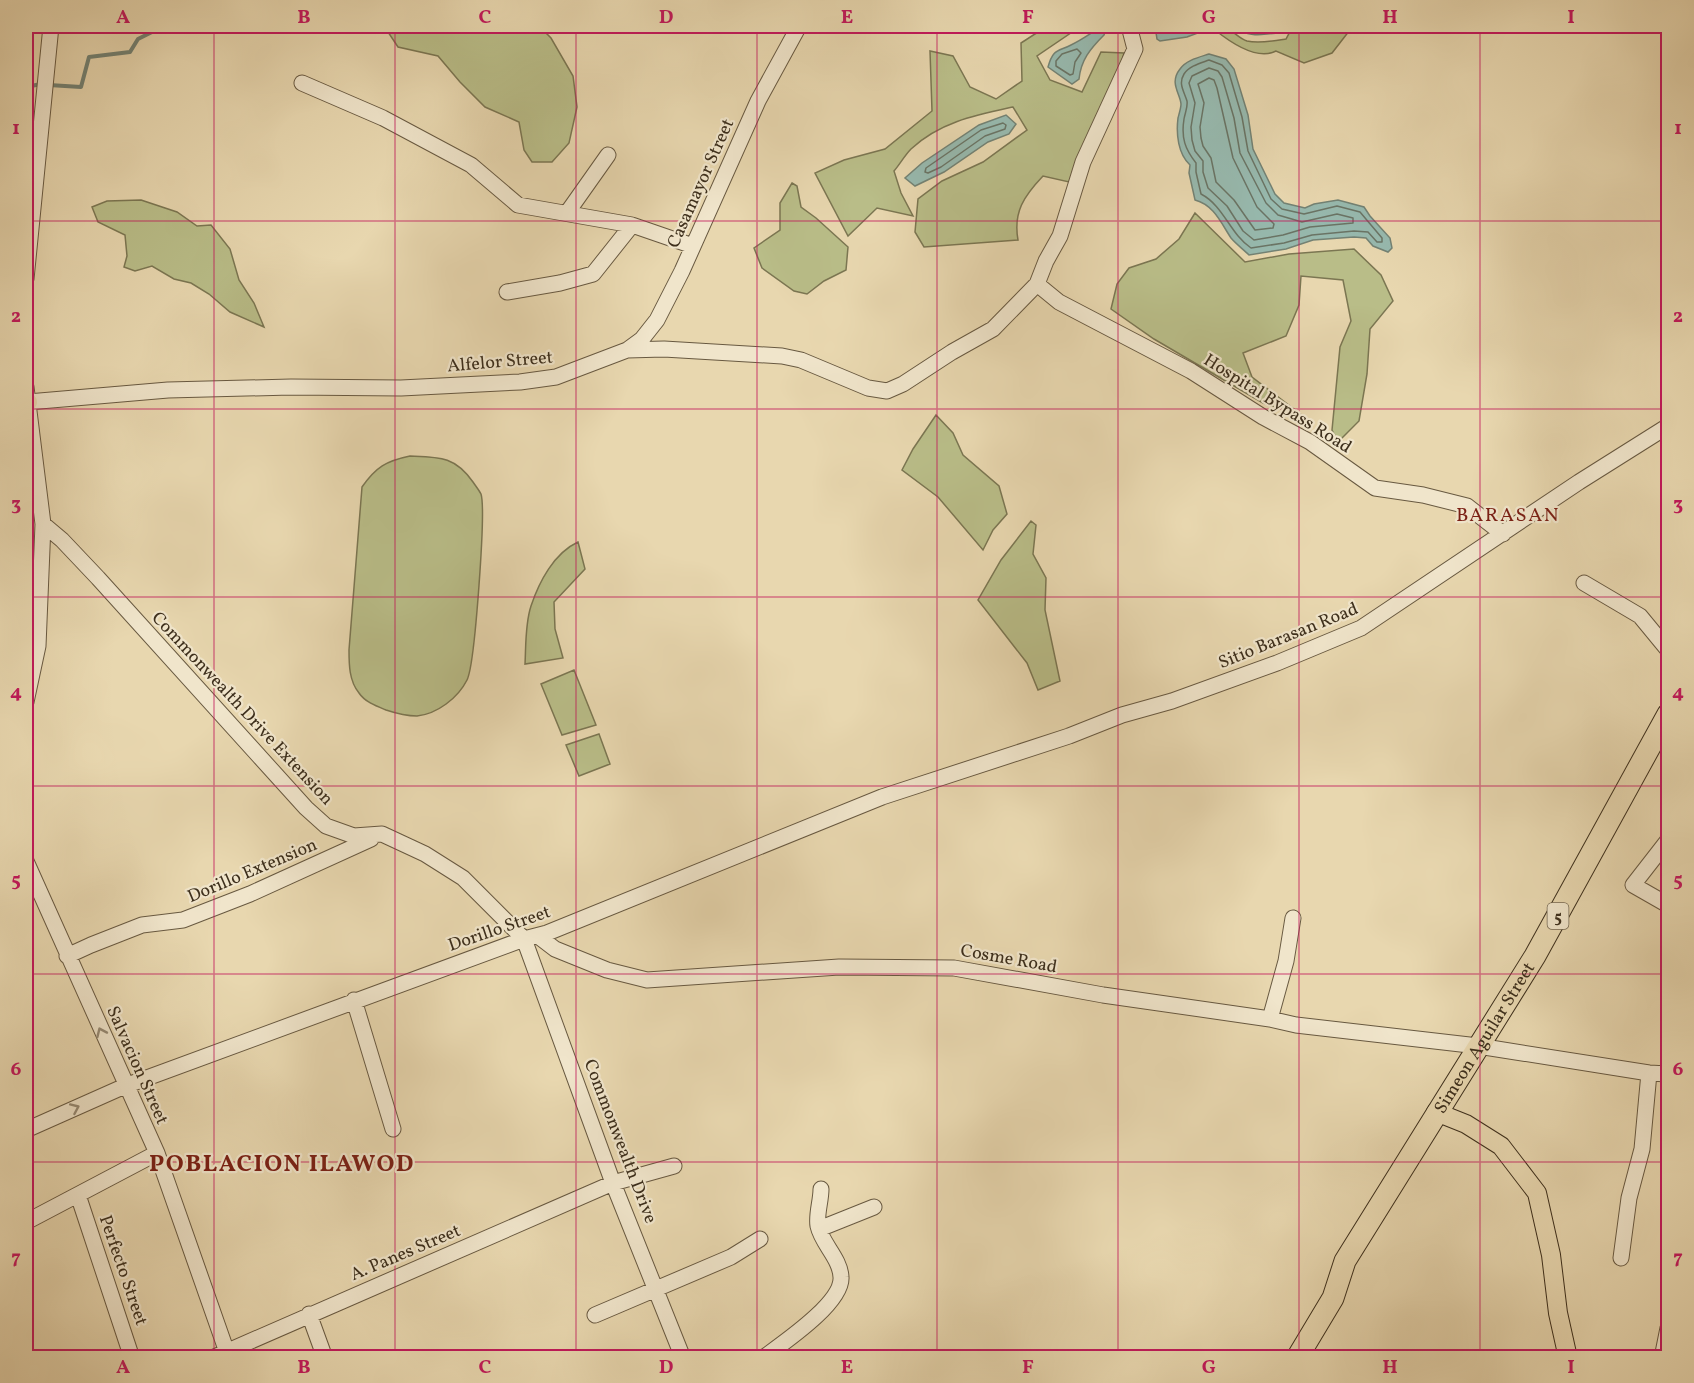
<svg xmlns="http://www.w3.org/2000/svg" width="1694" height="1383" font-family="Vollkorn,serif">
<rect width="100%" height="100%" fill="#e8d7af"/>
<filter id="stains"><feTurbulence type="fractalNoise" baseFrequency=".00333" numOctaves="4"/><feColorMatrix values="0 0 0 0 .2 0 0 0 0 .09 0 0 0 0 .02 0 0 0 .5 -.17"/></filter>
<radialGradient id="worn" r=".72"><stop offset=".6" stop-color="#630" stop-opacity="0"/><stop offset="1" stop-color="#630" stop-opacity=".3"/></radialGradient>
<path fill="#b9bd88" stroke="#7b7652" stroke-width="1.5" d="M384 26H539L551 38 573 76 577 107 569 143 552 162H532L524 150 519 122 485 107 460 82 438 56 398 47Z
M1061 26H1081L1037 56 1050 80 1082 92 1101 52 1124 53 1114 94 1087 138 1069 182 1043 176C1024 196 1013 212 1018 240L924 247 915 232 918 199 942 181 983 162 1027 130 1013 107C976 115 940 122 911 149 905 155 900 164 894 171L901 193 913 216 877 208 848 236 815 173 844 160 885 149 932 111 930 51 953 56 970 87 996 99 1022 81 1021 43 1038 32Z
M1218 26C1229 25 1237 38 1247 41 1259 44 1274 41 1286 39L1293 26H1353L1332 53 1304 63 1276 51C1257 61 1230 42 1215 30Z
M792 183 797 186 801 207 816 218 848 247 846 270 824 281 807 294 794 291 762 268 754 248 780 230V203Z
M141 200 177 212 197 226 211 225 230 249 239 280 254 303 264 327 230 312 209 294 191 283 174 279 152 266 135 271 124 267 127 256 125 235 98 222 92 207 107 201Z
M1195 213 1245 262 1289 254 1354 249 1381 275 1393 301 1370 329 1367 374 1359 421 1338 442 1332 430 1340 347 1351 321 1343 280 1301 276 1299 305 1286 336 1243 353 1252 377 1303 416 1263 403 1154 339 1111 309 1117 284 1129 268 1156 259 1179 239Z
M936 415 953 433 963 455 999 486 1007 514 993 530 983 550 938 497 902 470 913 449Z
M410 456C439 457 455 456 473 482 475 485 479 490 481 494 486 510 475 664 467 680 458 698 437 714 417 716 407 716 395 713 386 710 376 706 365 702 359 693 349 681 349 664 349 650L362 487C376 467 386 461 410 456Z
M1031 521 1036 525 1033 554 1046 578 1045 610 1060 681 1038 690 1027 663 978 600 1001 560Z
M578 542 585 569 554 602 555 629 563 658 525 664C526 646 525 624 531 606 539 582 554 553 578 542Z
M574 670 596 725 562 735 541 684Z
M599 734 610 764 579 776 566 745Z"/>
<path fill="#97b9ae" stroke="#738274" stroke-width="1.5" d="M1155 26H1202L1198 33 1187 37 1160 41 1157 39Z
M1238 26H1284L1281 33C1262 33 1260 38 1239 31Z
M1101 27 1105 32 1104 35C1090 49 1081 60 1079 79L1072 84 1048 67C1053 49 1057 52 1071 45 1082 40 1091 33 1101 27Z
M1209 54 1226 59 1234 69 1248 115 1253 149 1275 194 1284 203 1305 208 1314 204 1338 200 1364 207 1370 216 1390 238 1392 248 1388 252 1373 246 1366 238 1354 237 1313 240 1286 249 1249 255C1243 249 1236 244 1231 238 1221 223 1214 205 1195 200L1189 173 1190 165C1178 154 1176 134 1178 118 1179 114 1181 108 1181 104 1180 93 1169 83 1180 69 1186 60 1200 57 1209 54Z
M1006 115 1016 124 1009 134 988 142 944 172 915 186 905 178 922 163 979 125Z"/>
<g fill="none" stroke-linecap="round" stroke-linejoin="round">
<path stroke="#6a7465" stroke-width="1.5" d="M1077 49 1081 53 1075 62 1073 74 1070 75 1056 66V61L1062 54Z
M1209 60 1222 65 1229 73 1242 117 1248 151 1271 199 1282 209 1304 214 1337 206 1360 212 1382 238V242H1377L1368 232 1354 231 1312 235 1284 243 1251 248C1230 234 1224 206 1201 194L1196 172V163C1185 149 1181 138 1184 119 1185 113 1188 107 1187 101 1184 91 1178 84 1184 74 1189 66 1201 63 1209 60Z
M1209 68 1218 71 1222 77 1234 118 1240 153 1266 203 1278 215 1302 222 1337 214 1353 218V223L1310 227 1283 235 1254 240 1243 231 1227 206 1208 188 1203 172V161L1195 151 1192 140 1191 127 1195 103 1189 83 1192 76Z
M1209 78 1214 80 1217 88 1233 158 1257 207 1274 224 1273 228 1255 230 1234 200 1216 182 1211 158 1203 146 1201 138 1200 127 1204 103 1198 84Z
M1003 123 1006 125 1005 129 985 136 941 167 928 173 925 172 926 168 981 130Z"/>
<path stroke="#738274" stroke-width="4" d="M49 85 81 87 89 57 130 52 138 39 164 26H170
M26 87 41 84"/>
<g stroke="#685941" stroke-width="17">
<path id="minor" d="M302 83 383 118 471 165 518 205 632 225 693 246
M567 213 608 155
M26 279 51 26
M1037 284 1059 302 1191 371 1263 417 1310 442 1375 488 1423 495 1467 506 1503 534
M507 292 560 283 593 274 632 225
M627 350 642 339 657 320 682 271 758 101 799 26
M26 387 43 524 38 646 26 702
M28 402 168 390 291 387 401 388 520 382 556 377 627 350 664 349 782 356 801 360 868 388 887 391 903 384 952 352 993 329 1037 284 1046 261 1060 236 1083 162 1135 49 1129 26
M43 524 62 540 98 578 306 808 326 826 354 836 382 834 425 854 463 878 524 939 613 1183 683 1358
M1584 583 1640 616 1668 650
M1668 840 1633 885 1668 905
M26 861 157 1153 229 1358
M538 936 555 949 607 970 647 980 839 967 954 968 1103 995 1270 1019 1296 1025 1478 1046 1649 1073 1668 1074
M67 956 91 945 142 925 183 920 250 894 371 839
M354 1000 393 1129
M1270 1019 1286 961 1293 918
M26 1130 125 1086 524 939 547 933 882 797 1069 736 1122 715 1172 701 1277 663 1361 628 1579 482 1668 426
M78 1195 132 1358
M26 1222 157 1153
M819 1229 874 1207
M1621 1258 1629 1198 1642 1149 1649 1073
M309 1314 325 1358
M595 1315 731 1257 760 1239
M212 1358 613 1183 674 1166
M763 1358C783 1343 843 1303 841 1277 840 1258 822 1244 818 1226 816 1215 821 1201 821 1189
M1662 1358 1668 1328"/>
</g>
<g stroke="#3d2f1c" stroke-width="20">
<path id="major" d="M26 403 28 402
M1436 1112 1466 1124 1501 1146 1537 1193 1551 1255 1558 1313 1568 1358"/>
</g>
<g stroke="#3d2f1c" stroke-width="23">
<g id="highway">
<path id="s1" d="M1297 1358 1333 1298 1345 1261 1535 956 1668 714"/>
</g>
</g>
<use href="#minor" stroke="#f0e5cb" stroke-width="15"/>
<use href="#major" stroke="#e8d7af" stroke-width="18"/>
<use href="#highway" stroke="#e8d7af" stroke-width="21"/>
</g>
<defs><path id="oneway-chevron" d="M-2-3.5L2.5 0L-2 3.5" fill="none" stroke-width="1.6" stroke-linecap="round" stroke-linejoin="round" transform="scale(1.5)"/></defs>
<g stroke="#968a74">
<use href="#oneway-chevron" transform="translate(101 1032) rotate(-114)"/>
<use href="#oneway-chevron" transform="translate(75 1108) rotate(-24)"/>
</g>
<path fill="none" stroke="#c2185b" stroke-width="1.5" stroke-opacity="0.55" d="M214 26V1358M395 26V1358M576 26V1358M757 26V1358M937 26V1358M1118 26V1358M1299 26V1358M1480 26V1358M26 221H1668M26 409H1668M26 597H1668M26 786H1668M26 974H1668M26 1162H1668"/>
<g text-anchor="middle" stroke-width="4.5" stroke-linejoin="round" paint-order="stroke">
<rect fill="#f0e5cb" stroke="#736650" stroke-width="1.5" x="1547.5" y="903" width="21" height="26" rx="4.5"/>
<g font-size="16" font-weight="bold" fill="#3d2f1c">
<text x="1558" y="922">5</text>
</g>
<g font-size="18" fill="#3d2f1c" stroke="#f0e5cb">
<text transform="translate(700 183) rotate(-66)" y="6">Casamayor Street</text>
<text transform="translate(500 361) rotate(-5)" y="6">Alfelor Street</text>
<text transform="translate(1278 403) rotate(32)" y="6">Hospital Bypass Road</text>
<text transform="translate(1288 635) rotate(-22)" y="6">Sitio Barasan Road</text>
<text transform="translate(243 708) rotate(47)" y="6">Commonwealth Drive Extension</text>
<text transform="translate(252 870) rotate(-23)" y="6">Dorillo Extension</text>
<text transform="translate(499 928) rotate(-19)" y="6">Dorillo Street</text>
<text transform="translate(1009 958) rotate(10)" y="6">Cosme Road</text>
<text dy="6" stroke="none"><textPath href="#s1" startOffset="372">Simeon Aguilar Street</textPath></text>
<text transform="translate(138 1065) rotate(66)" y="6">Salvacion Street</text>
<text transform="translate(621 1141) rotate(69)" y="6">Commonwealth Drive</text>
<text transform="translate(405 1252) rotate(-23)" y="6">A. Panes Street</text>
<text transform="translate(124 1270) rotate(71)" y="6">Perfecto Street</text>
</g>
<g font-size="20" letter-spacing="1.5" fill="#7a1f14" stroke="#f0e5cb">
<text x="1508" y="521">BARASAN</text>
</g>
<g font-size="24" font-weight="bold" letter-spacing="1.5" fill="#7a1f14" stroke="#f0e5cb">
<text x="282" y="1171">POBLACION ILAWOD</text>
</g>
</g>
<rect width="1694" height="1383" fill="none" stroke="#e8d7af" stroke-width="66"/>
<rect x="33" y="33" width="1628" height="1317" fill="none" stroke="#c2185b" stroke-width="2"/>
<g font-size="20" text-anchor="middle" font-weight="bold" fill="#c2185b">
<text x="123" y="23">A</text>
<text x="304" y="23">B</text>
<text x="485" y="23">C</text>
<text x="666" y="23">D</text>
<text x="847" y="23">E</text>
<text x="1028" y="23">F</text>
<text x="1209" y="23">G</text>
<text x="1390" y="23">H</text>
<text x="1571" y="23">I</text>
<text x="16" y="134">1</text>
<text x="1678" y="134">1</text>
<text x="16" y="322">2</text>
<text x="1678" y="322">2</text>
<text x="16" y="510">3</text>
<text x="1678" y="510">3</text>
<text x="16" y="698">4</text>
<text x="1678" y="698">4</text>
<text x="16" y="886">5</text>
<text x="1678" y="886">5</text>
<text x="16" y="1075">6</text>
<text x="1678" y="1075">6</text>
<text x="16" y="1263">7</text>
<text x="1678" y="1263">7</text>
<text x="123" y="1373">A</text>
<text x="304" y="1373">B</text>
<text x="485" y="1373">C</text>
<text x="666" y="1373">D</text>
<text x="847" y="1373">E</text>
<text x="1028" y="1373">F</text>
<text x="1209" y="1373">G</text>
<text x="1390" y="1373">H</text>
<text x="1571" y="1373">I</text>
</g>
<rect width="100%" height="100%" filter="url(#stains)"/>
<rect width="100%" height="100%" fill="url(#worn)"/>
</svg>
